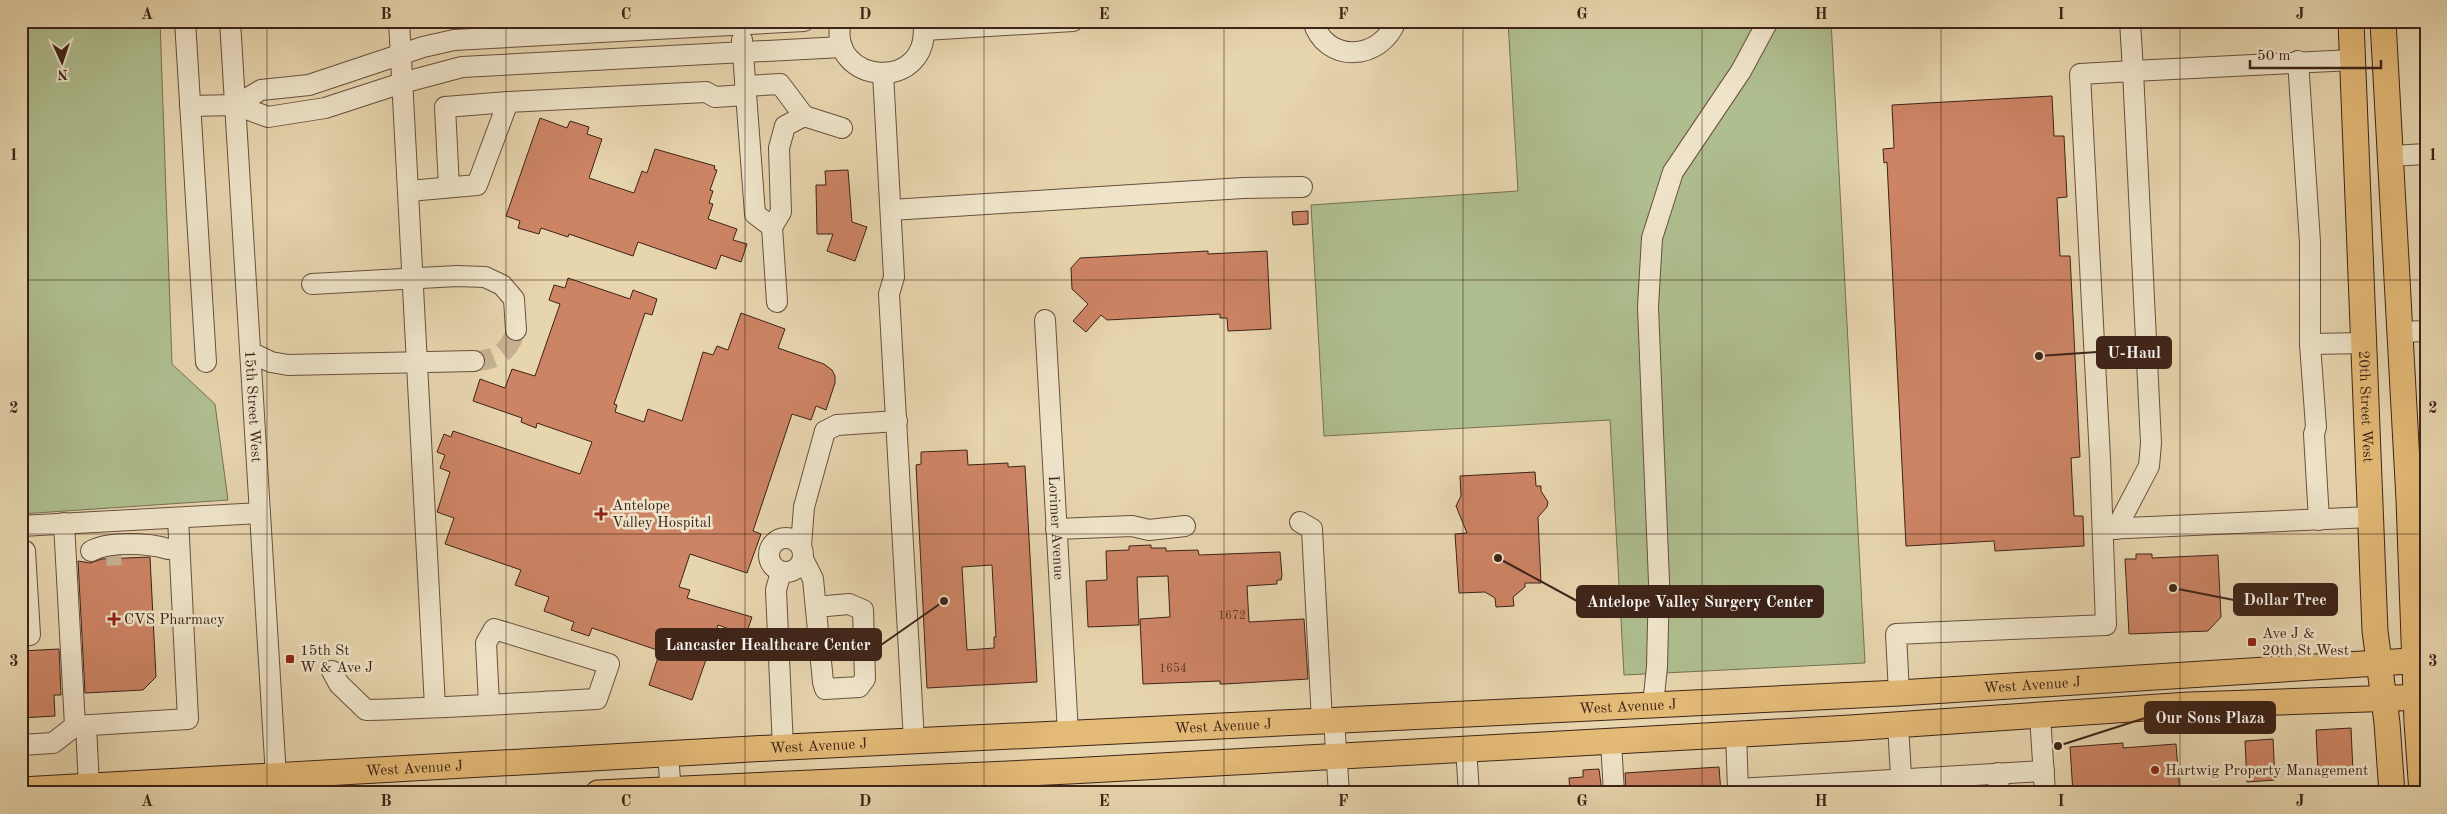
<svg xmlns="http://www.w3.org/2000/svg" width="2447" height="814" font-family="'Old Standard TT',serif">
<rect width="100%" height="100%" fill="#e7d5ae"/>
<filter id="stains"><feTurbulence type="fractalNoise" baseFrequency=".004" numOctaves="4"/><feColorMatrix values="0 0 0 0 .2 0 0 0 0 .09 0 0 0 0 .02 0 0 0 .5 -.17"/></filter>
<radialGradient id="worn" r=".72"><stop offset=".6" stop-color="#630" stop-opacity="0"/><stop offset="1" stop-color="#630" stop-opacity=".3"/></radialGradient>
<path fill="#afbe8f" stroke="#767054" d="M21 21H160L172 364 215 404 228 500 21 514Z
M1508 21H1831L1865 663 1624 675 1610 420 1324 436 1311 205 1518 191Z"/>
<path fill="#cd8465" stroke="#3d2318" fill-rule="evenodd" d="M2052 96 2054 136H2064L2067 197 2057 198 2060 256H2070L2080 457 2071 458 2074 516H2083L2084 546 1995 551 1994 541 1906 546 1887 162 1884 163 1883 149 1894 148 1892 105Z
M540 118 567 128 570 121 589 127 587 134 602 139 589 178 634 193 642 171 647 173 655 149 715 166 714 169 717 170 710 190 713 191 709 203 713 204 708 219 737 229 733 240 747 244 741 262 721 255 716 269 638 242 633 256 569 234 568 237 541 228 539 234 518 228 520 221 506 216Z
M848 170 852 222 867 227 855 261 827 251 833 234H817L816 185H826L825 171Z
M1308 211V224L1293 225 1292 212Z
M1208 251V254L1267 251 1271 329 1228 331 1227 318H1220V314L1107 320 1101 315 1086 332 1073 321 1088 304 1072 289 1071 268 1080 258Z
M568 278 630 299 633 290 657 299 652 315 645 313 614 404 617 405 615 412 644 422 648 409 682 421 703 352 713 355 717 346 728 350 741 313 785 329 778 348 824 364 832 370 835 376V383L826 410 816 406 811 420 792 414 753 531 761 534 747 573 690 554 679 587 690 590 687 598 752 617 746 635 718 625 692 700 649 685 660 651 592 628 589 636 571 630 574 622 544 611 549 597 515 585 521 570 445 544 454 518 437 512 450 472 440 468 445 455 437 452 444 434 451 437 453 431 580 474 592 442 537 423 536 428 521 422 522 418 473 401 480 379 505 388 512 369 535 376 560 304 549 300 554 285 565 288Z
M967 450 968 465 1008 463V467L1025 466 1037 682 927 688 916 465 921 464V452ZM992 565 996 637H994V648L967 650 962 567Z
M1535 472 1536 486H1541V491L1548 502 1547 507 1538 517 1541 583H1525V587L1513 597 1514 606 1496 607 1495 598 1485 592 1459 593 1455 534 1467 533 1456 506 1461 496 1460 476Z
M1151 545V548H1166V551L1198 550 1199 555 1280 552 1282 575 1281 580H1277V584L1247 586 1249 622 1304 619 1308 679 1225 684H1220V681L1143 684 1140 619 1170 617 1168 576 1137 577 1139 625 1088 627 1086 581 1107 580 1106 551 1129 550V546Z
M2136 554H2152V558L2218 555 2221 617 2208 631 2129 634 2125 559H2136Z
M150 557 156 677 143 690 85 693 78 561 90 563 102 559Z
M59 649 61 695H54L55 716 21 718V651Z
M2351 728 2353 772 2318 773 2316 730Z
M2273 739 2275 780 2247 782 2245 741Z
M2123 743V748L2176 744 2180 793H2073L2070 747Z
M1719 767 1721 793H1626L1625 773Z
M1599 769 1602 793H1570L1569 778 1583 777V770Z"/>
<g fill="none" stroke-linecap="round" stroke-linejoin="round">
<path stroke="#c5b190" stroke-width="20" stroke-dasharray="20 10" stroke-linecap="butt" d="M474 361C497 360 509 352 516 330
M106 556 121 555"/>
<g stroke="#68503e" stroke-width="22">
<g id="minor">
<path d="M185 21 206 362"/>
<path id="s1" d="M230 21 277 793"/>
<path d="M399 21 435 707"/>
<path d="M841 21C826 86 934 94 923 21"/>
<path d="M1313 21C1325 64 1381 61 1396 21"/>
<path d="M2130 21 2133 71 2353 60"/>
<path d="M925 30 1073 21"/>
<path d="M742 40 755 214 772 227 777 302"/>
<path d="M2298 61 2310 242V344L2316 427 2314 434 2319 520"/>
<path d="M883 73 894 277 889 294 914 741"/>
<path d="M745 86 780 84 804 116 842 128"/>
<path d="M236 105 261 90 309 85 423 47 454 40 804 21"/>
<path d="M190 106 236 105 268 117 325 108 402 83 462 67 842 47"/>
<path d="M2392 156 2426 154"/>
<path d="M449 187 445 107 508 102"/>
<path d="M409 191 477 185 508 102 706 92 715 97 746 95"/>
<path d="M891 210 1243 188 1302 187"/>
<path d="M772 227 781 212 779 148 785 126 804 116"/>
<path d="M312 284 457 276 485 277 502 285 514 299 516 330"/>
<path id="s2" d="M1045 320 1068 733"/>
<path d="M2400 332 2426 331"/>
<path d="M2310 344 2364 343"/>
<path d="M252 353 271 362 288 365 474 361"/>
<path d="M1300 522 1312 529 1322 721"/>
<path d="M64 523 75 726 188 719 178 518"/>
<path d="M21 526 260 513"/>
<path d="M1056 529 1132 526 1149 530 1185 526"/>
<path d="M2105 529 2371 517"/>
<circle cx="786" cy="555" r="17"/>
<path d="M801 546 804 507 825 431 837 425 897 421"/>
<path d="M91 551C109 541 149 543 168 549"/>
<path d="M21 552 25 551 30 635 21 636"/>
<path d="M803 559 813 579 823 682 825 689 859 687 865 679 863 610 849 604 816 607"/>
<path d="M781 572 776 590 783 748"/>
<path d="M332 671 339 684 366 710C443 708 520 703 597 699L609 664 494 629 486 643 489 704"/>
<path d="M1899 693 1896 634 2106 625 2100 458 2080 74 2133 71 2151 443 2149 466 2116 529"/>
<path d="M1653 705 1657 667 1659 582 1648 307 1652 238 1673 172 1741 71 1768 21"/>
<path d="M2040 715 2045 793"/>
<path d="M1334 720 1339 793"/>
<path d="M1898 725 1902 793"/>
<path d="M86 726 89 786"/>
<path d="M1736 734 1738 789"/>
<path d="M1611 741 1614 793"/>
<path d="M21 745 53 743 75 726"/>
<path d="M1466 748 1469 793"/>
<path d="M668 754 671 793"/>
<path d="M1998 773 1999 793"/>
<path d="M1739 793 1738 789 2044 771"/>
</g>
</g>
<g stroke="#3d2318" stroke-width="27">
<g id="major">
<path id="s3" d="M2351 21 2375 631 2387 723 2392 793"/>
<path d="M2383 21 2409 500 2417 722 2422 793"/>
<path id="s4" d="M21 790 788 747 1899 693 2426 660"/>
<path d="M598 793 1070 771 1850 728 2189 705 2426 697"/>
</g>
</g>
<use href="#minor" stroke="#efe4ca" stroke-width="20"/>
<use href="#major" stroke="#e4ba77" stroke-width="25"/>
</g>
<path fill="none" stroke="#3d2318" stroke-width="1" stroke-opacity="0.55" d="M267 21V793M506 21V793M745 21V793M984 21V793M1224 21V793M1463 21V793M1702 21V793M1941 21V793M2180 21V793M21 280H2426M21 534H2426"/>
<g fill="#8f2418" stroke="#efe4ca" stroke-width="2">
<path d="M598.5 506.5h5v5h5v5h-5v5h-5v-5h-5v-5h5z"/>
<path d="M111.5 611.5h5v5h5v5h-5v5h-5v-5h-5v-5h5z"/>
<rect x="2247" y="637" width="10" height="10" rx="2.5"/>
<rect x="285" y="654" width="10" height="10" rx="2.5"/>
<circle cx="2155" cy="770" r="5"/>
</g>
<g text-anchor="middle" stroke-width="5" stroke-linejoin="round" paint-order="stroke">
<g font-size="12" fill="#613b2b">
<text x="1232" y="619">1672</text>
<text x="1173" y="672">1654</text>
</g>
<g font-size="15" fill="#3d2318" stroke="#efe4ca">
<text dy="5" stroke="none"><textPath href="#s1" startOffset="386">15th Street West</textPath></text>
<text dy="5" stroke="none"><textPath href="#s3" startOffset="386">20th Street West</textPath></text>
<text dy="5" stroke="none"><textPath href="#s2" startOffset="208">Lorimer Avenue</textPath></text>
<text dy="5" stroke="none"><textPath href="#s4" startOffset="2014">West Avenue J</textPath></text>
<text dy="5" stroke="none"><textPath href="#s4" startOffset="1609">West Avenue J</textPath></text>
<text dy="5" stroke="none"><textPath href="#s4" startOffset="1204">West Avenue J</textPath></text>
<text dy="5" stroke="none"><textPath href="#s4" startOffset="799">West Avenue J</textPath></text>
<text dy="5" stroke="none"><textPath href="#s4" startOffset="394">West Avenue J</textPath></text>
</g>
<g font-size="15" fill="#3d2318" stroke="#efe4ca" text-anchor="start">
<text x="612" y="510">Antelope<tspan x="612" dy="17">Valley Hospital</tspan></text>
<text x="124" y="624">CVS Pharmacy</text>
<text x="2262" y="638">Ave J &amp;<tspan x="2262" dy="17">20th St West</tspan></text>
<text x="300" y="655">15th St<tspan x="300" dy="17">W &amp; Ave J</tspan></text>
<text x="2165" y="775">Hartwig Property Management</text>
</g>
</g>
<path fill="none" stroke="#3d2318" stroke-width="2" d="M2039 356L2097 352M2173 588L2234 600M1498 558L1577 601M944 601L881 645M2058 746L2145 718"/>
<g fill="#3d2318" stroke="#efe4ca" stroke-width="2">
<circle cx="2039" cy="356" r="5"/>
<circle cx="2173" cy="588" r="5"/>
<circle cx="1498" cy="558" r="5"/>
<circle cx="944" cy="601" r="5"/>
<circle cx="2058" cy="746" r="5"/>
</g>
<g fill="#3d2318" stroke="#3d2318" stroke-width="2">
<rect x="2097" y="337" width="74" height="31" rx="5"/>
<rect x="2234" y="584" width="103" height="31" rx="5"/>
<rect x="1577" y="586" width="246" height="31" rx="5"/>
<rect x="656" y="629" width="225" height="31" rx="5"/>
<rect x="2145" y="702" width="130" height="31" rx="5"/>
</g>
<g font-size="16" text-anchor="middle" font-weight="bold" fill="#fff">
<text x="2134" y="358">U-Haul</text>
<text x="2285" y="605">Dollar Tree</text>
<text x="1700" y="607">Antelope Valley Surgery Center</text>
<text x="768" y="650">Lancaster Healthcare Center</text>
<text x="2210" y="723">Our Sons Plaza</text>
</g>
<rect width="2447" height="814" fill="none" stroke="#e7d5ae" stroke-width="55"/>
<g transform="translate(62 62) rotate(177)" stroke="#efe4ca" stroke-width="4" paint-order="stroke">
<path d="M0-4L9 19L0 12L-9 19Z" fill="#3d2318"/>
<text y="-8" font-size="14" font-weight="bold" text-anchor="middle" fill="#3d2318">N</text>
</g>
<path d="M2250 60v8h131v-8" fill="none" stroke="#3d2318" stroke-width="2.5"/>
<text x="2257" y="60" font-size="15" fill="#3d2318" stroke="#efe4ca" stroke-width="4" paint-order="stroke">50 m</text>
<rect x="28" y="28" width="2392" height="758" fill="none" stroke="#3d2318" stroke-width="2"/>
<g font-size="16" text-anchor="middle" font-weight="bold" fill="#3d2318">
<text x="147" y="19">A</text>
<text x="386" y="19">B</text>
<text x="626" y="19">C</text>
<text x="865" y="19">D</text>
<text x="1104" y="19">E</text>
<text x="1343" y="19">F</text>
<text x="1582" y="19">G</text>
<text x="1821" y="19">H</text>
<text x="2061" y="19">I</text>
<text x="2300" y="19">J</text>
<text x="14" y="160">1</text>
<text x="2433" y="160">1</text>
<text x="14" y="413">2</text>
<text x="2433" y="413">2</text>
<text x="14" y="666">3</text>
<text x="2433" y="666">3</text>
<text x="147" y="806">A</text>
<text x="386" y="806">B</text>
<text x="626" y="806">C</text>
<text x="865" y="806">D</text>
<text x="1104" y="806">E</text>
<text x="1343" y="806">F</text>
<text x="1582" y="806">G</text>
<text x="1821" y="806">H</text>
<text x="2061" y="806">I</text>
<text x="2300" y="806">J</text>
</g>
<rect width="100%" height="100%" filter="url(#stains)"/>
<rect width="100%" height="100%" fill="url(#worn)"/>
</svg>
